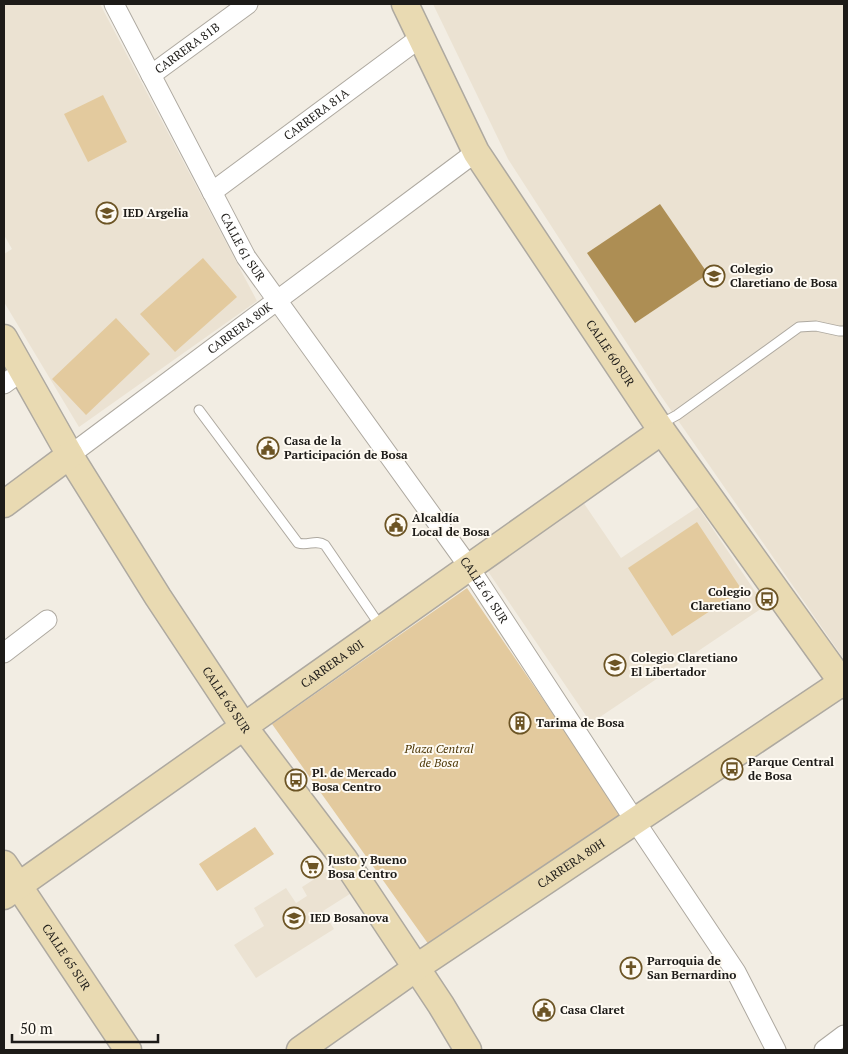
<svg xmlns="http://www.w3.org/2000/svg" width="848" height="1054" font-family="'PT Serif',serif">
<rect width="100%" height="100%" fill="#f2ede3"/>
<path fill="#ebe2d2" d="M4 4H100L257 301 79 427 4 302V254L12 249 4 235Z
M433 4H844L843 658 659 393 508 159Z
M583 502 621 558 698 507 765 606 591 723 485 567Z
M335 866 353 892 323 911 334 929 256 978 234 945 264 926 254 908 286 888 296 903 307 896 302 887Z"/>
<path fill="#e3ca9e" d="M103 95 127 142 88 162 64 114Z
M203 258 237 297 175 352 140 314Z
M116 318 150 354 86 415 52 379Z
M697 522 742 590 672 636 628 568Z
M467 588 622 815 429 945 272 724Z
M255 827 274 854 217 891 199 864Z"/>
<path fill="#ad8e54" d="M660 204 708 274 635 323 587 253Z"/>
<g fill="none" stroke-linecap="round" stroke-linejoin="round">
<g stroke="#aea9a0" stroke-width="11">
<path id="lane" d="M199 410 298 543C308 546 316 539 325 545L381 627
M666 421 677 415 799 327 816 326 839 331H844"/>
</g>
<g stroke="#aea9a0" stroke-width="21">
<g id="street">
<path id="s1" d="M114 4 246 257 469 567 635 821 736 972 776 1050"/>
<path id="s2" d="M151 75 248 4"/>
<path id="s3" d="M212 192 421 37"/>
<path d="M4 384 22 371"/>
<path id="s4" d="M70 455 476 152"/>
<path d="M4 653 47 620"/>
<path d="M824 1050 844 1035"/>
</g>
</g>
<g stroke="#aea9a0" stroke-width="29">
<g id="secondary">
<path id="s5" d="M405 4 476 152 662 431 844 685"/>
<path id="s6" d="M4 338 75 464 158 597 244 727 344 859 441 1005 468 1050"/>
<path d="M4 504 70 455"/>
<path id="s7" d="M4 864 128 1050"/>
<path id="s8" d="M4 896 662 431"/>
<path id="s9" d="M300 1050 426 961 844 681"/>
</g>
</g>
<use href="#lane" stroke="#fff" stroke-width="9"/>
<use href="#street" stroke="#fff" stroke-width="19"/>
<use href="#secondary" stroke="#e9dab2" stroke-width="26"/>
</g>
<defs>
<g id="school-ring" transform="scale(1.125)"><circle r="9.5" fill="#fefaf2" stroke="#6c5424" stroke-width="1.5"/><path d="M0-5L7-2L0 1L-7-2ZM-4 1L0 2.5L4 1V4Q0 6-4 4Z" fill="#6c5424"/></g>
<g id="civic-ring" transform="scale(1.125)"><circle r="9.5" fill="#fefaf2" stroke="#6c5424" stroke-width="1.5"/><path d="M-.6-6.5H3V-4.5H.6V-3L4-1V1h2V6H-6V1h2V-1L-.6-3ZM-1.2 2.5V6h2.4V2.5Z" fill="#6c5424"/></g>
<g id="bus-ring" transform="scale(1.125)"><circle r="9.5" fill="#fefaf2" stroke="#6c5424" stroke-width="1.5"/><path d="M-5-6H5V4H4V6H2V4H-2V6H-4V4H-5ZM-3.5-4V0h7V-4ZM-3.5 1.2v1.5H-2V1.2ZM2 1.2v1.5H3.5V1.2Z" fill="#6c5424"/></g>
<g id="building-ring" transform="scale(1.125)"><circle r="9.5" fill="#fefaf2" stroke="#6c5424" stroke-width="1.5"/><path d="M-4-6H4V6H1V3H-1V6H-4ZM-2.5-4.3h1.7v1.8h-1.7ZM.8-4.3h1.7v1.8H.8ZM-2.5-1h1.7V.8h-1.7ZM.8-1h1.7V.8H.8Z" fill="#6c5424"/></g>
<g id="supermarket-ring" transform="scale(1.125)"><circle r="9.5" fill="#fefaf2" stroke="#6c5424" stroke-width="1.5"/><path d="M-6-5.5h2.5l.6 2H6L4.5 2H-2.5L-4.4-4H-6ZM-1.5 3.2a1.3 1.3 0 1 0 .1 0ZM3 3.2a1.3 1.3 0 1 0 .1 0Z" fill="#6c5424"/></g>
<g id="church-ring" transform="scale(1.125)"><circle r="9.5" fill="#fefaf2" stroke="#6c5424" stroke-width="1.5"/><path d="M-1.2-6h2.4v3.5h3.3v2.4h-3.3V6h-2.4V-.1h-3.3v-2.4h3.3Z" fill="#6c5424"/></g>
</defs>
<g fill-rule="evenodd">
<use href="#school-ring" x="107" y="213"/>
<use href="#school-ring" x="714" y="276"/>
<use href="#civic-ring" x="268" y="448"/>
<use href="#civic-ring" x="396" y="525"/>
<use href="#bus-ring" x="767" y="599"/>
<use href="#school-ring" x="615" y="665"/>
<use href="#building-ring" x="520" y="723"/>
<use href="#bus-ring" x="732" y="769"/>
<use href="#bus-ring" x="296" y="780"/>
<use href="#supermarket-ring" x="312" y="867"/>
<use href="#school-ring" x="294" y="918"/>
<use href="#church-ring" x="631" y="968"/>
<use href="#civic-ring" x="544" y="1010"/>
</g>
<g text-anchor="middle" stroke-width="4" stroke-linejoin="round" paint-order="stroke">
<g font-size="12" fill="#1d1b18" stroke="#fefaf2">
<text dy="4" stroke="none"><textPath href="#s2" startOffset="45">CARRERA 81B</textPath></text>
<text dy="4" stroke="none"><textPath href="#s3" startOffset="130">CARRERA 81A</textPath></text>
<text dy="4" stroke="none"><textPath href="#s1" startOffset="275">CALLE 61 SUR</textPath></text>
<text dy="4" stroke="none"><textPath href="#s4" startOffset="212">CARRERA 80K</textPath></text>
<text dy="4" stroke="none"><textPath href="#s5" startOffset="406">CALLE 60 SUR</textPath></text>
<text dy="4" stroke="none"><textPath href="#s1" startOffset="695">CALLE 61 SUR</textPath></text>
<text dy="4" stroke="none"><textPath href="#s8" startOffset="402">CARRERA 80I</textPath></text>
<text dy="4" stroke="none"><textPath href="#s6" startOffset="425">CALLE 63 SUR</textPath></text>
<text dy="4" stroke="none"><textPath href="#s9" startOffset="329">CARRERA 80H</textPath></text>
<text dy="4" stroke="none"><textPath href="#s7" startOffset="112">CALLE 65 SUR</textPath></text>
</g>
<g font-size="12" font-weight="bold" fill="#1d1b18" stroke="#fefaf2" text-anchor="start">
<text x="123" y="217">IED Argelia</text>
<text x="730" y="273">Colegio<tspan x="730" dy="14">Claretiano de Bosa</tspan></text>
<text x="284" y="445">Casa de la<tspan x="284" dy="14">Participación de Bosa</tspan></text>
<text x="412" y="522">Alcaldía<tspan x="412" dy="14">Local de Bosa</tspan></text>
<text x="751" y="596" text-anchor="end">Colegio<tspan x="751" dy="14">Claretiano</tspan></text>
<text x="631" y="662">Colegio Claretiano<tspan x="631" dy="14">El Libertador</tspan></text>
<text x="536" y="727">Tarima de Bosa</text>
<text x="748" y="766">Parque Central<tspan x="748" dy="14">de Bosa</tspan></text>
<text x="312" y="777">Pl. de Mercado<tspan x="312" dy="14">Bosa Centro</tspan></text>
<text x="328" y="864">Justo y Bueno<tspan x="328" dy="14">Bosa Centro</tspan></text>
<text x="310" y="922">IED Bosanova</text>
<text x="647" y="965">Parroquia de<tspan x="647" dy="14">San Bernardino</tspan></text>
<text x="560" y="1014">Casa Claret</text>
</g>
<g font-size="12" font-style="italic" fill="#4d3706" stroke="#fefaf2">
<text x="439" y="753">Plaza Central<tspan x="439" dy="14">de Bosa</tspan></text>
</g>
</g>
<rect width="848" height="1054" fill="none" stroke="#1d1b18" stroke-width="10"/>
<path d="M12 1034v8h146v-8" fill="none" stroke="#1d1b18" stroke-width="2.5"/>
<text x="20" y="1034" font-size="15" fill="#1d1b18" stroke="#fefaf2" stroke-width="4" paint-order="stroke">50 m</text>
</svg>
